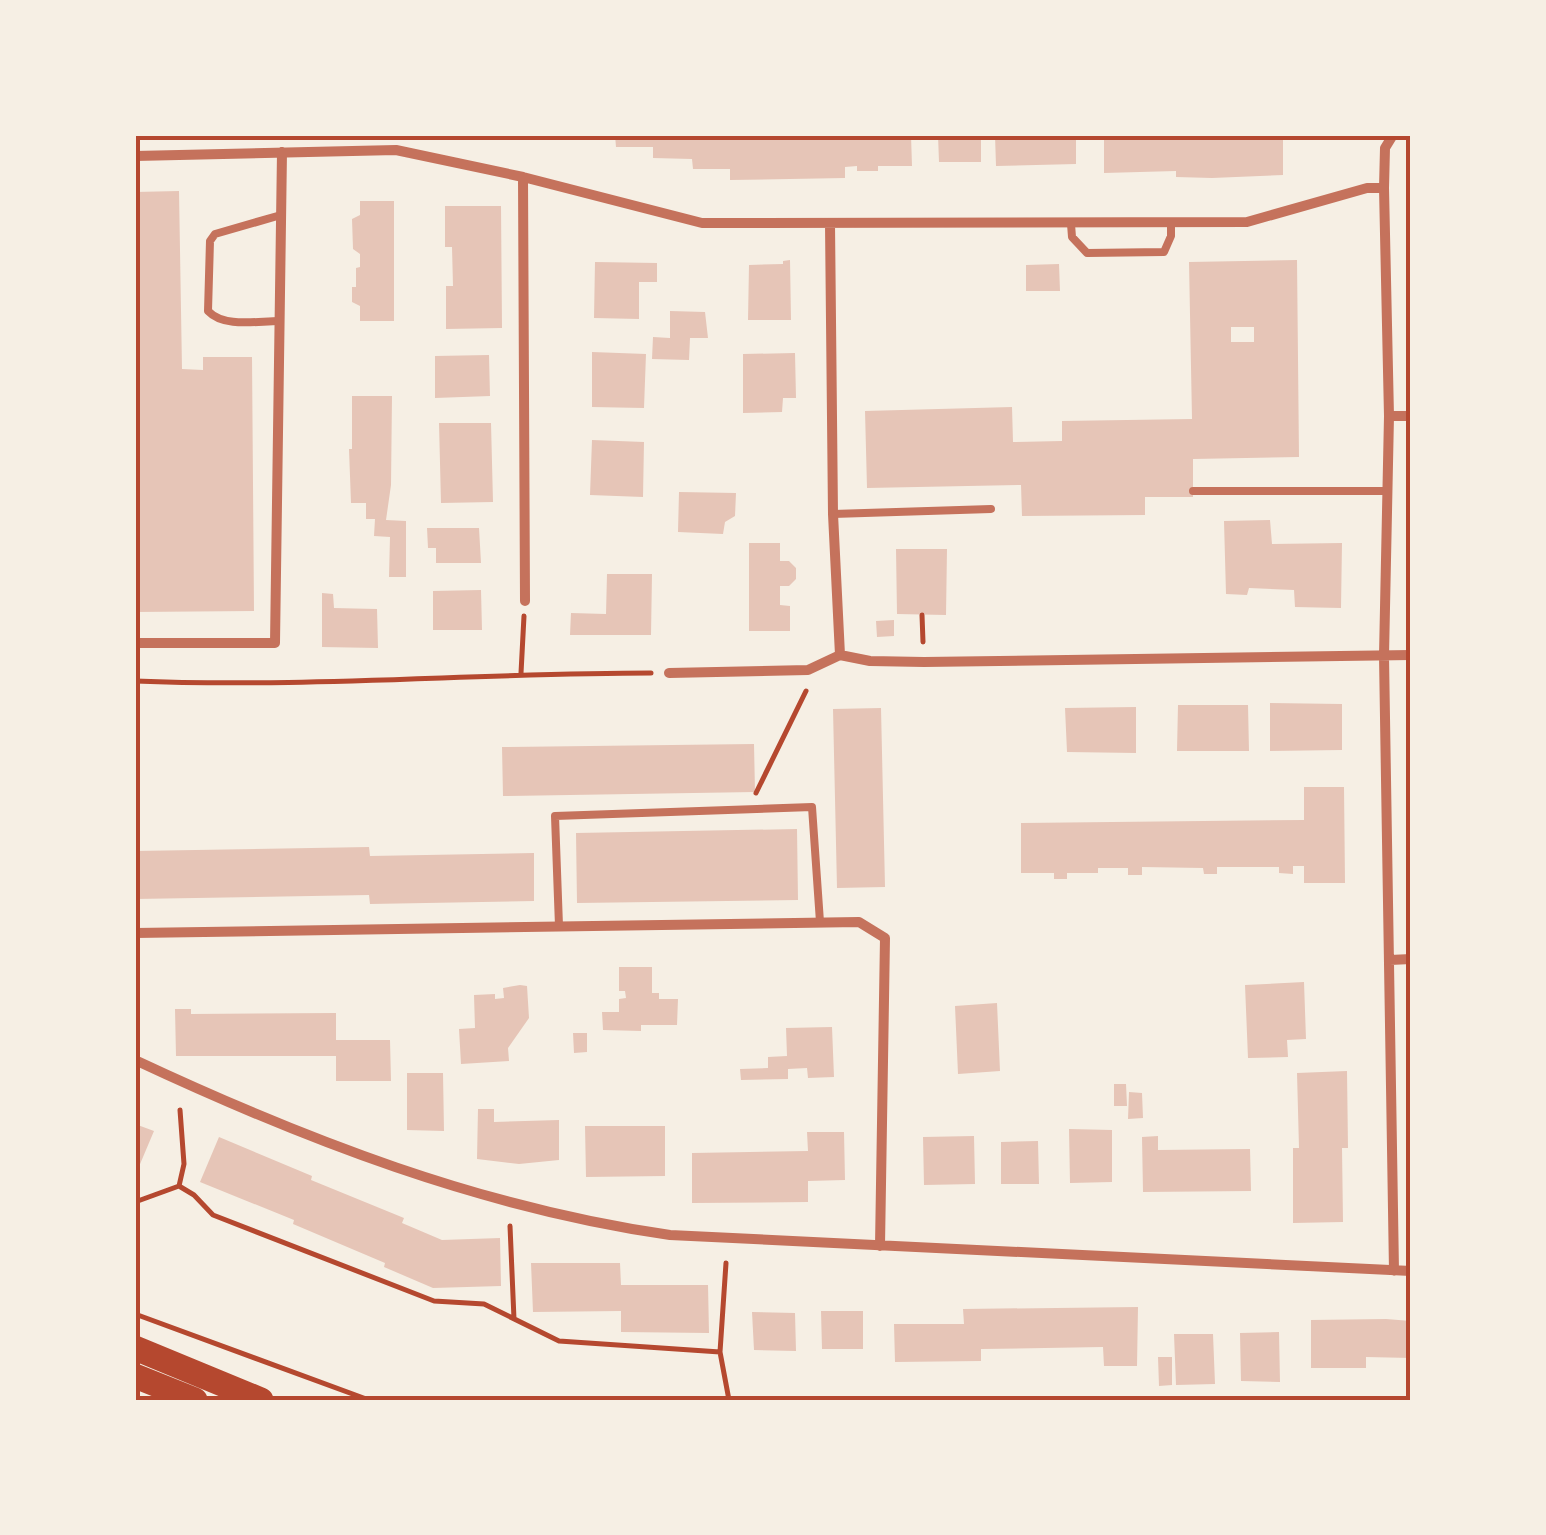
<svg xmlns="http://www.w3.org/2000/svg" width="1546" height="1535" font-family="'Nunito Sans',sans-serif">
<rect width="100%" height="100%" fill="#f6efe4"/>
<path fill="#e6c5b7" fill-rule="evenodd" d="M615 135H911L912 166H878V171H857V166L845 167V178L730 180V169H693L692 159 653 158V147H616Z
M938 135H981V162H939Z
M995 135H1076V164L996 166Z
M1104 135H1283V175L1212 178 1176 177V171L1104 173Z
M179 191 182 369 203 370V357H252L254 611 135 612V192Z
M360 201H394V321H360V306L352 302V287H356V268L360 267V254L353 249 352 219 360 215Z
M445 206H501L502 328 446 329V286H453L452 247H445Z
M790 260 791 320H748L749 265 783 264V261Z
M1297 260 1299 457 1193 459V497H1145V515L1022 516 1021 485 867 488 865 411 1012 407 1013 442 1062 441V421L1192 419 1189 262ZM1231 327H1254V342H1231Z
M595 262 657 263V282H639V319L594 318Z
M1059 264 1060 291H1026V265Z
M670 311 705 312 708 338H690L689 360 652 359 653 337 670 338Z
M592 352 646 354 644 408 592 407Z
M795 353 796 398H783L782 412 743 413V354Z
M489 355 490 396 435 398V356Z
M352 396H392L391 485 386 520 406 521V577H389L390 537 374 536 375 519H366V503H351L349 449H352Z
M439 423H491L493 502 441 503Z
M592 440 644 442 643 497 590 495Z
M679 492 736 493 735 516 725 522 723 534 678 532Z
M1270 520 1272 544 1342 543 1341 608 1295 607 1294 590 1249 588 1247 595 1226 594 1224 521Z
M427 528H479L481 563H436V548H428Z
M749 543H780V561H789L796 568V579L789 586H780V605L790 606V631H749Z
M896 549H947L946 615 897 614Z
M607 574H652L651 635H570L571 613 606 614Z
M481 590 482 630H433V591Z
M322 593 333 594 334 608 377 609 378 648 322 647Z
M894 620V636L877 637 876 621Z
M1270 703 1342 704V750L1270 751Z
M1178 705H1248L1249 751H1177Z
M1136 707V753L1067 752 1065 708Z
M881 708 885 887 837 888 833 709Z
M754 744 755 792 503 796 502 747Z
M1304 787H1344L1345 883H1304V866H1293V874L1279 873V867H1217V874H1204L1203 868 1142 867V875H1128V868H1098V873H1067V879H1054V873H1021V823L1304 820Z
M797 829 798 900 577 903 576 833Z
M369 847 370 856 534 853V901L370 904 369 895 135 899V851Z
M619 967H652V993H659V999H678L677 1025H641V1031L603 1030 602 1012H619V999L626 998 625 991H619Z
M1304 982 1306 1039 1287 1040 1288 1057 1248 1058 1245 985Z
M520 985 527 986 529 1018 508 1048 509 1061 461 1064 459 1029 475 1028 474 995 495 994V999L504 998 503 988Z
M997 1003 1000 1071 958 1074 955 1006Z
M175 1009H191V1014L336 1013V1040H390L391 1081H336V1056H176Z
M832 1027 834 1077 808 1078 807 1068 788 1069V1079L741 1080 740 1069 768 1068V1057L787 1056 786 1028Z
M573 1033H587V1052L574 1053Z
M1347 1071 1348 1148H1342L1343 1222 1293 1223V1148H1299L1297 1073Z
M407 1073H443L444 1131 407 1130Z
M1114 1084H1126L1127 1106H1114Z
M1129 1092 1142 1093 1143 1118 1128 1119Z
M478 1109H494V1122L559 1120V1160L519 1164 477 1159Z
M135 1124 154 1131 135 1176Z
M585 1126H665V1176L586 1177Z
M1069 1129 1112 1130V1182L1070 1183Z
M807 1132H844L845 1180 808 1181V1202L692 1203V1153L808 1151Z
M974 1136 975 1184 924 1185 923 1137Z
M1158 1136V1150L1250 1149 1251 1191 1143 1192 1142 1137Z
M219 1137 312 1176 311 1180 404 1218 402 1223 442 1240 500 1238 501 1286 433 1288 384 1267 385 1263 293 1224 294 1220 200 1182Z
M1038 1141 1039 1184H1001V1142Z
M531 1263H620L621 1285H708L709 1333 621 1332V1311L533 1312Z
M1138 1307 1137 1366H1104L1103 1347 981 1349V1361L895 1362 894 1324H964L963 1309Z
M821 1311H863V1349H822Z
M752 1312 795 1313 796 1351 754 1350Z
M1386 1319 1411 1321V1358L1366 1357V1368H1311V1320Z
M1279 1332 1280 1382 1241 1381 1240 1333Z
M1174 1334H1213L1215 1384 1176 1385Z
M1158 1357H1172V1385L1159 1386Z"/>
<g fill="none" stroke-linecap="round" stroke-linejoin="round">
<path stroke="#b5482f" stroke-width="5" d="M922 615 923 642
M521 673 524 616
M135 681C307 688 479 673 651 673
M756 793 806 691
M179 1186 184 1164 180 1110
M135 1202 179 1186 194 1195 213 1215 434 1301 484 1304 559 1341 720 1352 726 1263
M510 1226 514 1319
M135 1314 369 1400
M720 1352 729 1400"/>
<path stroke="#c5725c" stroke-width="8" d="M1071 224 1072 237 1087 253 1164 252 1171 236V223
M279 321C257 321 224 328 208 311L210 241 215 234 281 215
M1193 491H1387
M833 514 991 509
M559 926 555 816 812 807 820 922"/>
<path stroke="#c5725c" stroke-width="10" d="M1393 135 1385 148 1384 188 1389 416 1384 656 1394 1271
M135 156 396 150 523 177 702 223 1247 222 1367 188H1384
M523 177 525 601
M830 224 833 514 840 655
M1389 416H1411
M135 643H275L282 152
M840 655 870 661 924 662 1411 655
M669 673 808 670 840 655
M135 933 859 922 885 938 880 1246
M1390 960 1411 959
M135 1060C306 1140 482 1208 670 1235L1411 1271"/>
<path stroke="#b5482f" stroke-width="25" d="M135 1348 261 1400
M135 1376 195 1400"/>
</g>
<rect width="1546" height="1535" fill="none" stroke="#f6efe4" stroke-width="275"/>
<rect x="138" y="138" width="1270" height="1260" fill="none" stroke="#b5482f" stroke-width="4"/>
</svg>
